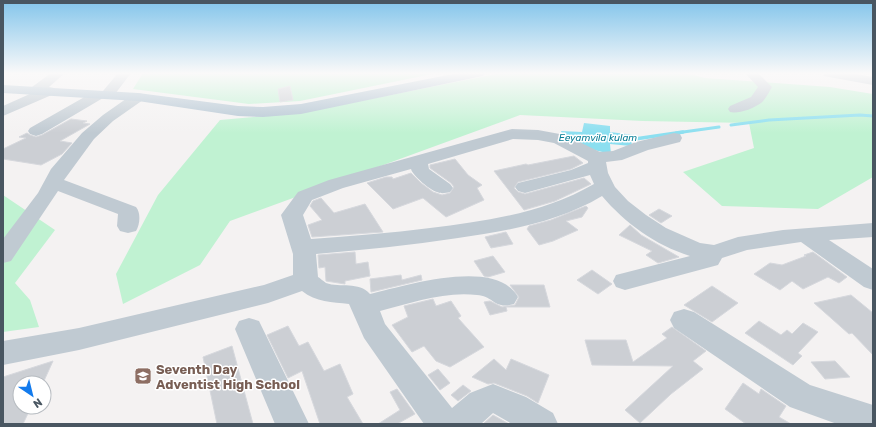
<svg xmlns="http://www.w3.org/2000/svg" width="876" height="427" font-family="Rubik,sans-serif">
<rect width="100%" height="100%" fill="#f4f2f2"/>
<path fill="#c0f2d2" d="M143 73H437L300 101 249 104 133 89Z
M501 73H686L705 78 830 87 873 94V177L818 209 722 206 683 172 754 148 749 123 643 121 520 115 230 221 200 265 123 304 116 274 158 195 220 120 300 113Z
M3 195 55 230 15 283 30 300 39 327 3 332Z"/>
<path fill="#8cdff0" d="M584 123 610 126V132L634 135 631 146 610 144 611 154 577 146 564 139 561 131 582 132Z"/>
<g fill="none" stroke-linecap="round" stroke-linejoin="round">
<path stroke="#8cdff0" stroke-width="3" d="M731 125 769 120 860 115 873 116
M676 133 719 127"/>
<path stroke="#8cdff0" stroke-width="3.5" d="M628 140 683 132"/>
</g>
<path fill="#cccfd4" stroke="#d6d8dd" d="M290 86 293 100 280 102 278 89Z
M71 119 87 121 83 123 90 124 60 141 72 143 62 154 41 165 3 159V149L26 138 19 137 27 133 30 135 36 137 42 135Z
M574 156 583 163 571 169 518 182 514 188 518 192 525 194 584 178 591 184 555 201 524 210 494 171 526 164 528 165Z
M455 159 468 175 482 185 477 188 484 200 446 217 423 198 393 209 367 183 386 177H392L393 179 411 173 421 183 433 192 442 195 450 193 454 187 451 183 430 168V165Z
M321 198 334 213 365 204 383 232 312 237 308 225 322 220 310 206 313 201Z
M586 206 588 208 582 217 566 221 578 230 553 241 539 245 527 229 529 226 551 220Z
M659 209 672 216 661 223 649 215Z
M630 225 641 235 679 257 658 263 646 255 652 251 619 235Z
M506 232 513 244 491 248 485 237Z
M355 252 356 264 368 262 370 276 345 281V284L326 281 325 267 319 268 318 255Z
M813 252 847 277 839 283 828 277 803 289 792 281 780 290 754 274 770 263 782 265 806 256 804 255Z
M493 256 505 272 488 277 484 276 474 261Z
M592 270 612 284 598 294 577 280Z
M401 275 402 280 421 275 422 280 371 292 370 279Z
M510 285H544L550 307H506L507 311 490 315 484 302 490 301 502 307 515 305 519 297Z
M712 286 738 303 712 322 684 305Z
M851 295 873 313V355L852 333 849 334 814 303Z
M433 299 436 306 451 301 461 316 458 318 484 347 450 367 436 361 424 346 412 352 392 325 408 317 404 306Z
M759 321 781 335 787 330 792 334 803 323 818 332 798 353 802 356 793 365 745 333Z
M288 326 299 346 308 342 324 371 340 364 353 394 347 397 363 424H320L302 371 288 378 267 335Z
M672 327 706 351 693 361 703 369 671 394 640 423 625 410 673 366 592 365 585 340H626L633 362 667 338 662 334Z
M232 346 253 424H217L203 357Z
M494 359 506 370 511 359 549 375 538 403 527 396 494 383 488 384 472 377Z
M53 361 43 383H20V407H31L23 424H3V377Z
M835 361 850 377 825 379 811 362Z
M438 369 450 383 440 390 428 375Z
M743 383 759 394 761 389 786 406 779 417 791 424H746L725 409Z
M463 385 471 391 458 401 451 395Z
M397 389 415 414 397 424H378L400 410 390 392Z
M493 415 509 424H483Z"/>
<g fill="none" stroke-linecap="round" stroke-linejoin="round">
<path fill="#c0cad2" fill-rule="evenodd" d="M51 73H65L49 87 54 88 56 91 54 94 3 116V106L32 93 30 90 32 87Z
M118 73H131L112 98H103L42 134 36 136 30 134 28 131 30 128 95 91H103Z
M745 73H758L772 87C769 92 765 100 761 103 753 109 738 114 730 112L728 109 730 106 751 97 758 87Z
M823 73H851L873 77V85L829 77 824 76Z
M138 93 143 94 145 97 143 100 113 121 94 139 64 180 136 207C141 213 140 224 136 231L128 233 120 231 117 226 118 214 58 191 11 261 3 263V239L38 193 51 169 82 133 103 115 133 94Z
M512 129 538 130 565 135 600 152 613 151 636 142 674 133 680 134 682 138 680 142 648 150 622 160 606 162 608 173 615 187 628 201 646 215 666 228 700 243 714 245 738 237 783 230 873 223V237L829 240 873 269V290L864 287 801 242 747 250 722 258 718 265 625 290 616 287 613 281 616 275 690 256C655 245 625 223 602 196 559 222 507 231 458 238 411 245 363 250 316 254L318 277C320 278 323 281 326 283 340 288 359 281 370 294 405 286 496 257 518 297L514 304C494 310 494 296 477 295 445 291 411 303 380 311L385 324 452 408 470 393 493 384 526 397 553 413 558 424H512L493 413 481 424H424L364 338 349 304C332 302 316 302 302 291L268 303 79 350 3 365V341L79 328 264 285 293 275V254L281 215 298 192 329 180ZM513 139 538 140 554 143 588 161V163L571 170 518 183 515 187 518 191 525 193 590 175 594 184C544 213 487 221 430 228 391 233 351 236 311 239L303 215 312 200 343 188 411 169C413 176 430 190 437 192 442 194 445 193 450 192L453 188 450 184 429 169 428 164Z
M684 309 694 312 810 385 873 405V424H837L790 407 674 328 670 320 674 312Z
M249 318 259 321 309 424H275L235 329 239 321Z"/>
<path fill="#b1c3d1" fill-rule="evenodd" d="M458 73H485L483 76 478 77 301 114 263 117 238 116 138 101 3 93V85L138 93 238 106 263 107 301 104Z"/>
</g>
<linearGradient id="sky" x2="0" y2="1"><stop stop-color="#83c5eb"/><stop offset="0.55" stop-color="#faf9f9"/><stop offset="1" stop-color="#faf9f9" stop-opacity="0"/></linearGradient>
<rect width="876" height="133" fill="url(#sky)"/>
<defs>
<g id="school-square" transform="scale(0.9)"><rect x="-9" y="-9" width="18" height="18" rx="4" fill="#8d6e63" stroke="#fff"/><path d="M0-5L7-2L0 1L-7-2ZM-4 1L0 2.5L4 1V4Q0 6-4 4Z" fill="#fff"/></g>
</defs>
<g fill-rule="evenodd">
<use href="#school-square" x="143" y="376"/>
</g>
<g text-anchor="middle" stroke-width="3" stroke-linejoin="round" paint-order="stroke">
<g font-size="10" font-style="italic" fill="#087d95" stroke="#fff">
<text x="598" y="141">Eeyamvila kulam</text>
</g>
<g font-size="13" font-weight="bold" fill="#785e54" stroke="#fff" text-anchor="start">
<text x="156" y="374">Seventh Day<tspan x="156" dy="15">Adventist High School</tspan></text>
</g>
</g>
<rect width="876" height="427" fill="none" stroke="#495661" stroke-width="8"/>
<g transform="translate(32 395) rotate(145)"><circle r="19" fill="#ffffff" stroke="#b6bbc0"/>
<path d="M0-3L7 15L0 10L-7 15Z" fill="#137bed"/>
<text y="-6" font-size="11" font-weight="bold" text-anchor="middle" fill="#495661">N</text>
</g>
</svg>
